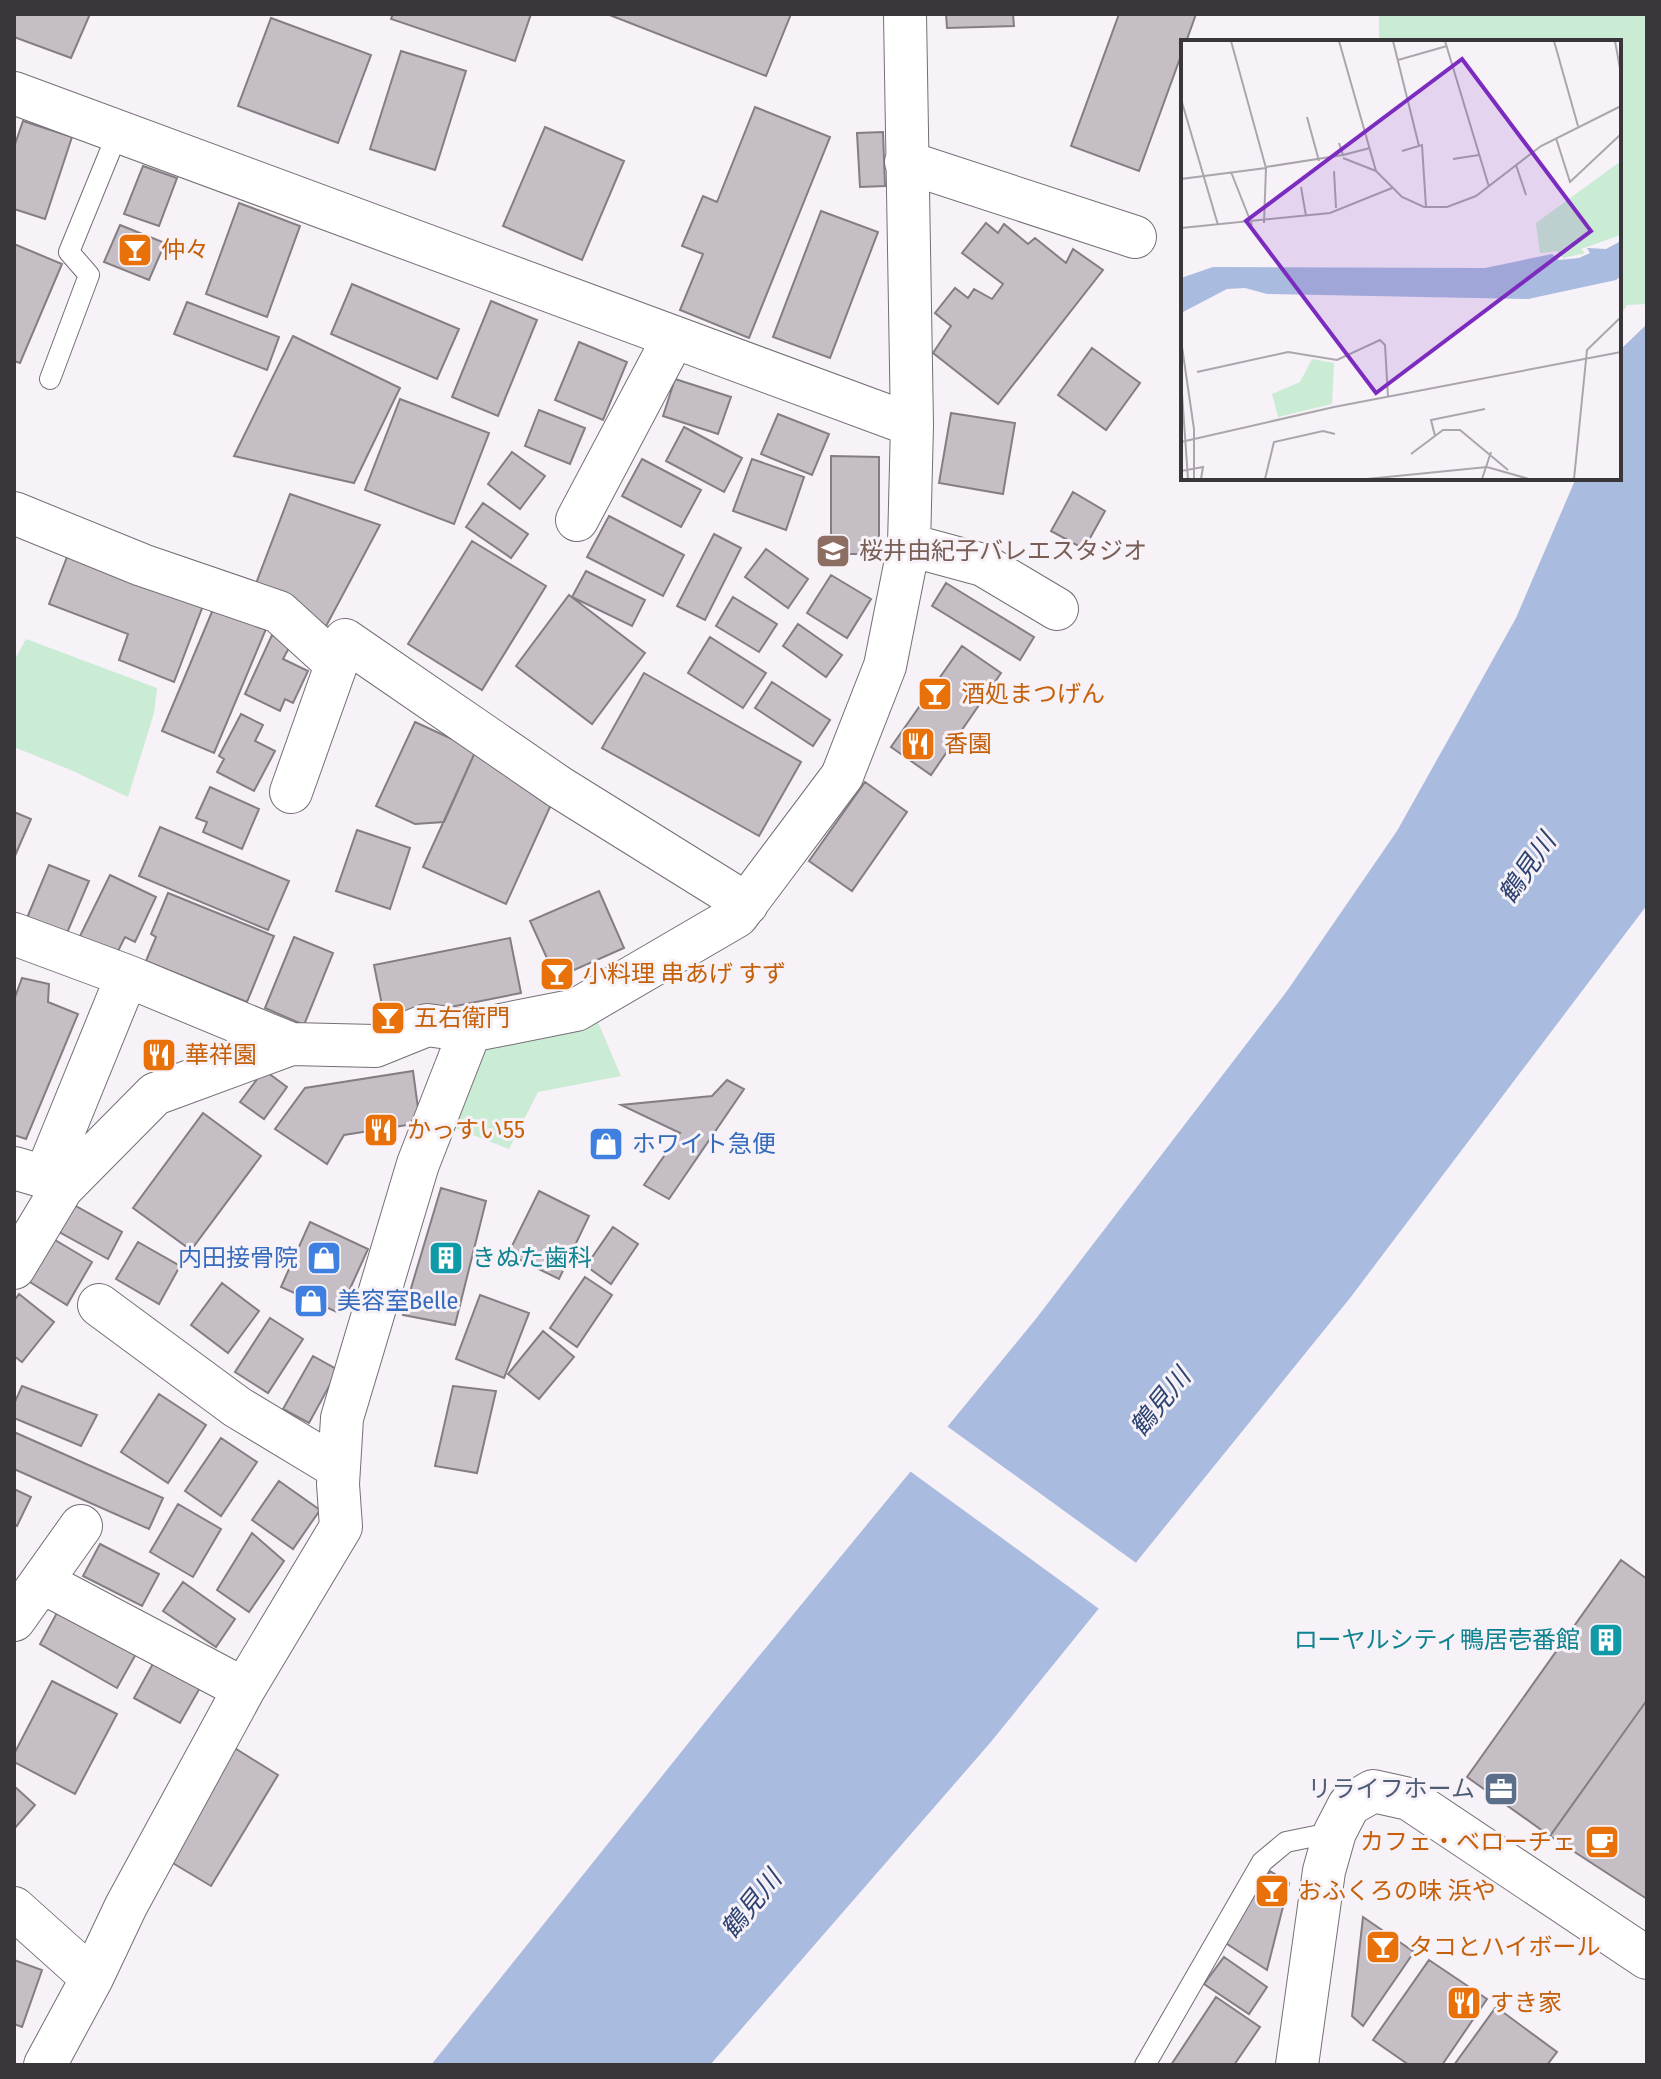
<svg xmlns="http://www.w3.org/2000/svg" width="1661" height="2079" font-family="'Fira Sans Condensed','Noto Sans JP',sans-serif">
<rect width="100%" height="100%" fill="#f7f1f8"/>
<path fill="#caebd4" d="M1379 14H1647V304L1627 305 1619 318V42H1379Z
M26 639 157 688 154 713 128 797 73 771 14 747V661Z
M594 1013 621 1076 538 1092 509 1149 447 1125 476 1045Z"/>
<path fill="#a9bbde" d="M1647 324V905L1350 1298 990 1743 710 2065H431L718 1706 1035 1320 1287 991 1397 831 1457 724 1516 618 1576 478H1619V351Z"/>
<path fill="#f7f1f8" d="M944 1424 1139 1565 1102 1611 907 1469Z"/>
<path fill="#c5bfc5" stroke="#847e84" stroke-width="2" d="M14 14H90L71 58 14 37Z
M393 14H531L515 61 391 19Z
M607 14H791L766 76Z
M946 14H1013L1014 26 947 28Z
M1119 14H1196L1186 42H1183V50L1139 171 1071 146Z
M271 18 371 55 338 143 238 106Z
M401 51 466 71 435 170 370 149Z
M755 107 830 137 749 338 680 310 703 254 682 246 703 196 717 202Z
M23 121 72 137 45 219 14 209V147Z
M545 127 624 161 582 260 503 226Z
M883 132 885 186 860 187 857 133Z
M143 166 177 178 159 226 124 214Z
M239 203 300 226 267 317 206 294Z
M821 211 878 232 830 358 773 337Z
M986 223 998 233 1004 224 1028 244 1035 238 1066 263 1073 249 1103 270 998 404 933 353 951 326 935 313 955 288 968 298 974 289 992 299 1003 284 962 253Z
M120 225 165 243 149 280 104 262Z
M14 244 62 264 20 363 14 361Z
M352 284 459 329 437 379 331 334Z
M491 301 537 320 498 416 452 397Z
M187 302 279 337 267 370 174 334Z
M293 336 400 388 354 483 234 456Z
M579 342 627 362 603 420 555 400Z
M1092 348 1140 383 1106 430 1058 395Z
M675 379 731 397 718 434 663 416Z
M400 399 489 433 454 524 365 490Z
M539 410 585 428 570 464 525 446Z
M951 413 1015 423 1003 494 939 483Z
M778 414 829 434 812 475 761 454Z
M684 427 742 458 724 492 666 461Z
M512 452 545 476 520 509 488 484Z
M831 456 879 457V554H831Z
M642 459 701 490 681 527 622 496Z
M752 459 804 477 786 530 733 511Z
M1073 492 1105 511 1084 549 1051 531Z
M290 494 380 525 324 630 252 594Z
M483 503 528 534 511 558 466 527Z
M609 516 684 555 663 596 587 557Z
M714 534 741 548 705 620 677 606Z
M472 541 546 586 482 690 408 644Z
M72 544 207 595 174 682 119 660 128 634 49 604Z
M766 549 808 579 788 608 745 577Z
M586 571 645 600 632 626 572 597Z
M831 575 871 599 847 638 807 613Z
M946 583 1034 637 1020 660 932 606Z
M219 595 271 617 214 753 162 731Z
M569 595 645 653 592 724 516 666Z
M733 597 777 624 759 652 716 626Z
M798 624 842 655 826 677 783 646Z
M272 635 291 644 283 659 308 671 293 703 285 699 280 711 245 694Z
M710 637 766 673 743 708 688 673Z
M962 646 1001 673 931 775 891 747Z
M644 673 801 762 759 836 602 748Z
M772 682 830 720 813 746 755 708Z
M241 714 263 725 255 741 275 751 254 791 217 772 224 759 219 756Z
M415 722 476 750 444 822 415 824 376 806Z
M476 750 559 787 506 904 423 867Z
M865 782 907 812 852 891 809 861Z
M210 787 259 809 242 849 203 832 207 822 196 818Z
M14 812 31 819 14 858Z
M160 827 289 881 268 930 139 876Z
M357 830 410 848 390 909 336 891Z
M49 865 89 881 67 933 27 918Z
M110 875 156 897 135 942 125 937 116 955 79 938Z
M599 891 624 948 556 978 530 921Z
M168 893 274 936 247 1002 146 961 156 937 151 934Z
M294 937 333 953 304 1025 265 1008Z
M510 938 521 993 385 1020 374 965Z
M22 978 49 984 48 1002 78 1014 26 1139 14 1135V1000Z
M264 1070 287 1087 264 1119 240 1102Z
M413 1071 420 1123 344 1135 327 1164 275 1129 305 1088Z
M727 1080 744 1089 669 1199 644 1185 680 1133 621 1105 712 1096Z
M203 1113 261 1156 191 1250 133 1208Z
M441 1188 486 1201 455 1325 403 1315Z
M539 1191 589 1216 559 1279 508 1254Z
M67 1201 122 1232 108 1259 52 1228Z
M310 1222 368 1249 339 1313 281 1287Z
M613 1227 638 1244 611 1284 586 1266Z
M50 1237 92 1262 67 1305 25 1279Z
M138 1242 180 1266 159 1304 116 1279Z
M585 1277 612 1295 577 1347 550 1328Z
M222 1283 259 1311 228 1353 191 1325Z
M19 1294 54 1322 22 1362 14 1356V1301Z
M480 1295 529 1313 504 1378 456 1359Z
M270 1318 303 1339 268 1393 235 1372Z
M543 1331 574 1357 539 1399 508 1374Z
M313 1356 338 1370 309 1423 283 1409Z
M22 1386 97 1415 81 1446 14 1418V1404Z
M453 1386 496 1391 477 1473 435 1466Z
M159 1394 206 1425 168 1483 121 1452Z
M14 1432 163 1498 149 1529 14 1469Z
M221 1438 257 1462 221 1516 185 1491Z
M279 1481 320 1510 293 1549 252 1520Z
M14 1489 31 1497 17 1526 14 1524Z
M178 1504 221 1529 193 1577 150 1552Z
M252 1533 284 1561 249 1612 217 1590Z
M100 1544 159 1574 142 1606 83 1576Z
M1621 1560 1647 1579V1700L1550 1836 1467 1777Z
M183 1582 235 1619 216 1647 163 1611Z
M58 1611 136 1654 117 1688 40 1644Z
M155 1660 201 1686 180 1723 134 1698Z
M52 1681 117 1714 75 1794 14 1762V1754Z
M1647 1700V1899L1550 1836Z
M233 1747 278 1775 211 1886 166 1859Z
M14 1786 35 1805 14 1829Z
M1270 1871 1289 1883 1267 1970 1224 1942Z
M1363 1917 1414 1952 1363 2026 1352 2016Z
M1224 1957 1267 1987 1249 2014 1204 1984Z
M14 1960 42 1970 22 2027 14 2024Z
M1429 1960 1487 1999 1442 2065H1409L1373 2040Z
M1216 1997 1260 2027 1234 2065H1171Z
M1496 2007 1557 2052 1547 2065H1454Z"/>
<g fill="none" stroke-linecap="round" stroke-linejoin="round">
<g stroke="#746f75" stroke-width="22">
<path id="service" d="M50 379 89 275 69 252 118 132
M1145 2065 1262 1862 1286 1842 1335 1832"/>
</g>
<g stroke="#746f75" stroke-width="44">
<path id="minor" d="M14 93 912 425
M906 162 1135 237
M14 513 142 565 279 612 336 664
M577 520 674 337
M909 545 983 565 1057 609
M291 792 345 640 559 787 747 904
M14 934 127 976 291 1044 375 1046 427 1025 470 1031 576 1010 737 916 842 776 885 666 909 545 912 425 905 14
M14 1168 45 1177 127 976
M62 1188 155 1094 291 1044
M14 1268 62 1188 45 1177
M99 1305 237 1407 338 1468
M42 1582 244 1689
M14 1620 81 1526
M14 1908 92 1978
M45 2065 92 1978 126 1906 244 1689 341 1527 338 1484 342 1418 418 1164 470 1031
M1297 2065 1324 1871 1335 1832 1349 1805 1373 1791 1409 1799 1647 1958"/>
</g>
<use href="#service" stroke="#fff" stroke-width="20"/>
<use href="#minor" stroke="#fff" stroke-width="42"/>
</g>
<defs>
<g id="bar-square" transform="scale(1.8)"><rect x="-9" y="-9" width="18" height="18" rx="4" fill="#e8710a" stroke="#f7f1f8"/><path d="M-6-5H6L.8 .8V4.5H3.5V6h-7V4.5H-.8V.8Z" fill="#fff"/></g>
<g id="school-square" transform="scale(1.8)"><rect x="-9" y="-9" width="18" height="18" rx="4" fill="#8d6e63" stroke="#f7f1f8"/><path d="M0-5L7-2L0 1L-7-2ZM-4 1L0 2.5L4 1V4Q0 6-4 4Z" fill="#fff"/></g>
<g id="restaurant-square" transform="scale(1.8)"><rect x="-9" y="-9" width="18" height="18" rx="4" fill="#e8710a" stroke="#f7f1f8"/><path d="M-5-6h1v4h1v-4h1v4h1v-4h1v5L-1.5 .5V6h-2V.5L-5-1ZM5-6V6H3V1.5H1.5Q1.5-4 5-6Z" fill="#fff"/></g>
<g id="shop-square" transform="scale(1.8)"><rect x="-9" y="-9" width="18" height="18" rx="4" fill="#3f7fe0" stroke="#f7f1f8"/><path d="M-5-2.5h2.3a2.7 3.5 0 0 1 5.4 0H5L5.5 6h-11ZM-1.5-2.5h3a1.5 2.3 0 0 0-3 0Z" fill="#fff"/></g>
<g id="building-square" transform="scale(1.8)"><rect x="-9" y="-9" width="18" height="18" rx="4" fill="#0f9aa8" stroke="#f7f1f8"/><path d="M-4-6H4V6H1V3H-1V6H-4ZM-2.5-4.3h1.7v1.8h-1.7ZM.8-4.3h1.7v1.8H.8ZM-2.5-1h1.7V.8h-1.7ZM.8-1h1.7V.8H.8Z" fill="#fff"/></g>
<g id="office-square" transform="scale(1.8)"><rect x="-9" y="-9" width="18" height="18" rx="4" fill="#5c6f8a" stroke="#f7f1f8"/><path d="M-6-3h4V-5.5h4V-3h4V5H-6ZM-1-4.5V-3h2v-1.5ZM-6 0V1H6V0Z" fill="#fff"/></g>
<g id="cafe-square" transform="scale(1.8)"><rect x="-9" y="-9" width="18" height="18" rx="4" fill="#e8710a" stroke="#f7f1f8"/><path d="M-5.5-4.5H6V0H3Q3 3.5 0 3.5H-2.5Q-5.5 3.5-5.5 0ZM3-3.2v2h1.7v-2ZM-6 4.5H4V6H-6Z" fill="#fff"/></g>
</defs>
<g fill-rule="evenodd">
<use href="#bar-square" x="135" y="250"/>
<use href="#school-square" x="833" y="551"/>
<use href="#bar-square" x="935" y="694"/>
<use href="#restaurant-square" x="918" y="744"/>
<use href="#bar-square" x="557" y="974"/>
<use href="#bar-square" x="388" y="1018"/>
<use href="#restaurant-square" x="159" y="1055"/>
<use href="#restaurant-square" x="381" y="1130"/>
<use href="#shop-square" x="606" y="1144"/>
<use href="#shop-square" x="324" y="1258"/>
<use href="#building-square" x="446" y="1258"/>
<use href="#shop-square" x="311" y="1301"/>
<use href="#building-square" x="1606" y="1640"/>
<use href="#office-square" x="1501" y="1789"/>
<use href="#cafe-square" x="1602" y="1842"/>
<use href="#bar-square" x="1272" y="1891"/>
<use href="#bar-square" x="1383" y="1947"/>
<use href="#restaurant-square" x="1464" y="2003"/>
</g>
<g text-anchor="middle" stroke-width="6" stroke-linejoin="round" paint-order="stroke">
<g font-size="24" fill="#c56008" stroke="#f7f1f8" text-anchor="start">
<text x="161" y="258">仲々</text>
<text x="961" y="702">酒処まつげん</text>
<text x="944" y="752">香園</text>
<text x="583" y="982">小料理 串あげ すず</text>
<text x="414" y="1026">五右衛門</text>
<text x="185" y="1063">華祥園</text>
<text x="407" y="1138">かっすい55</text>
<text x="1576" y="1850" text-anchor="end">カフェ・ベローチェ</text>
<text x="1298" y="1899">おふくろの味 浜や</text>
<text x="1409" y="1955">タコとハイボール</text>
<text x="1490" y="2011">すき家</text>
</g>
<g font-size="24" fill="#785e54" stroke="#f7f1f8" text-anchor="start">
<text x="859" y="559">桜井由紀子バレエスタジオ</text>
</g>
<g font-size="24" fill="#366cbe" stroke="#f7f1f8" text-anchor="start">
<text x="632" y="1152">ホワイト急便</text>
<text x="298" y="1266" text-anchor="end">内田接骨院</text>
<text x="337" y="1309">美容室Belle</text>
</g>
<g font-size="24" fill="#0d838f" stroke="#f7f1f8" text-anchor="start">
<text x="472" y="1266">きぬた歯科</text>
<text x="1580" y="1648" text-anchor="end">ローヤルシティ鴨居壱番館</text>
</g>
<g font-size="24" fill="#4e5e75" stroke="#f7f1f8" text-anchor="end">
<text x="1475" y="1797">リライフホーム</text>
</g>
<g font-size="26" font-style="italic" fill="#2d4371" stroke="#f7f1f8">
<text transform="translate(1527 868) rotate(-55)" y="9">鶴見川</text>
<text transform="translate(1160 1402) rotate(-51)" y="9">鶴見川</text>
<text transform="translate(751 1904) rotate(-51)" y="9">鶴見川</text>
</g>
</g>
<g transform="translate(1181 40)">
<rect width="440" height="440" fill="#f7f1f8"/>
<path d="M440 121V195L400 209 404 213 382 218 376 211 359 213 355 183ZM131 319 153 323 151 364 97 377 91 354 119 342Z" fill="#caebd4"/>
<path d="M440 201V236L435 240 347 259 86 254 64 248 46 249 0 273V238L32 227 304 228 371 214 378 220 398 218 409 213 406 208 425 209Z" fill="#a9bbde"/>
<path fill="none" stroke="#aba6ac" stroke-width="2" d="M50 1 85 128 83 183M158 1 195 131 221 157 243 167H266L295 156 360 106 440 66M212 1 238 106M264 1 308 147M373 1 397 86M434 1 440 34M217 20 266 6M0 59 37 185M126 77 138 121M375 98 389 142 439 95M158 103 162 115 189 108M221 111 241 105 245 167M162 118 195 131M272 119 298 115M335 125 345 155M85 127 162 115M153 131 155 168M50 132 71 185M0 139 85 128M120 147 125 176M0 188 149 173 211 148M0 300 13 389V439M16 332 107 312 156 320 199 300 204 305 207 357M0 339 7 439M254 396 250 380 304 369M0 402 153 367 440 312M230 414 262 390H279L327 430M0 431 22 427 20 439M84 439 93 402 142 391 154 394M186 439 306 427 348 439M301 439 310 412M393 439 406 310 440 277"/>
<path fill="#7b2cbf" fill-opacity="0.15" stroke="#7b2cbf" stroke-width="4" d="M281 19 410 191 195 353 65 181Z"/>
<rect width="440" height="440" fill="none" stroke="#393639" stroke-width="4"/>
</g>
<rect width="1661" height="2079" fill="none" stroke="#393639" stroke-width="32"/>
</svg>
